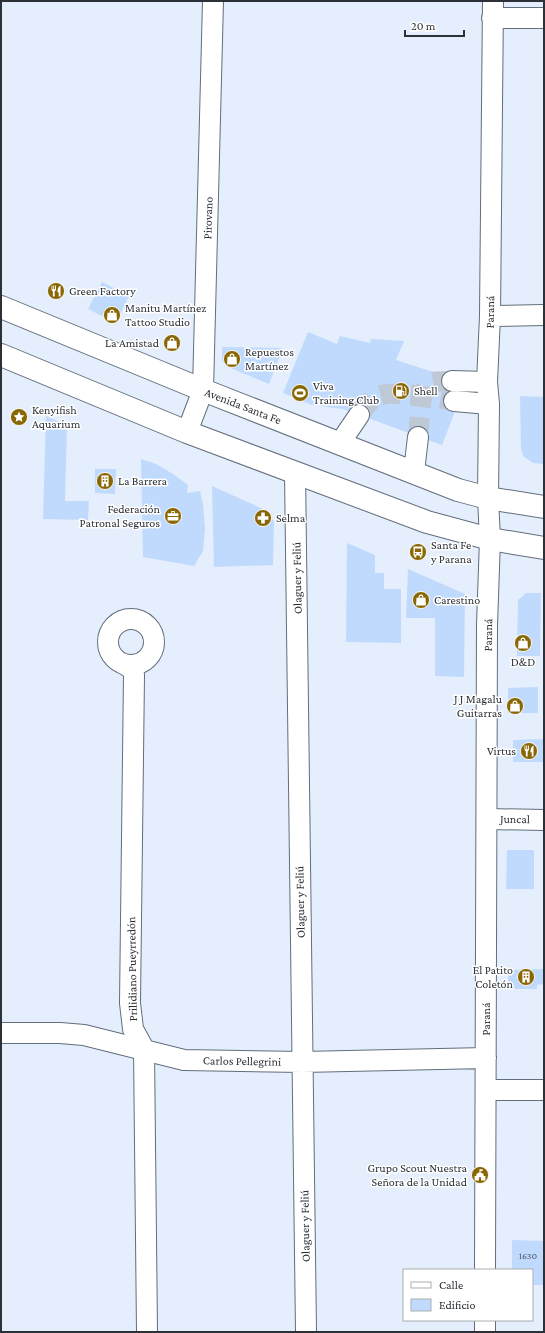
<svg xmlns="http://www.w3.org/2000/svg" width="545" height="1333" font-family="'Crimson Pro',serif">
<rect width="100%" height="100%" fill="#e4eefc"/>
<path fill="#c0dafe" d="M102 282 129 296 116 323 88 309Z
M308 332 337 344 340 336 370 343 371 339 404 341 396 360 452 378 454 414 442 445 343 409 312 405 283 393Z
M222 347 283 348 269 384 228 367 222 361Z
M520 396 544 397V464L533 463 523 456 521 448Z
M46 416 67 425 65 501H89L88 520 43 519Z
M141 459 156 464 173 474 188 485 187 493 200 491 203 504 205 529 203 551 194 566 143 557Z
M95 469H116L115 494 95 493Z
M212 486 263 509 274 521 273 565 214 567Z
M347 543 375 555V573H384V589H401V643L346 642Z
M408 569 465 594 464 677 435 676V618H406Z
M526 593H541L540 656H517L518 600Z
M538 687V713H508V688Z
M544 739V762H513V740Z
M507 850H534V889H506Z
M544 969V984L537 985V989H508V970Z
M512 1240 544 1241V1285H532V1270H512Z"/>
<g fill="none" stroke-linecap="round" stroke-linejoin="round">
<path stroke="#bfc8d5" stroke-width="20" stroke-dasharray="20 10" stroke-linecap="butt" d="M359 415C364 409 370 400 376 397 391 389 436 398 454 401
M418 437C420 424 419 389 430 383 436 380 446 382 452 381"/>
<g stroke="#626e7c" stroke-width="22">
<path id="minor" d="M492 18H544
M490 316 544 315
M452 381 487 382
M454 401 489 404
M187 432 203 390 213 1
M340 443 359 415
M295 472 306 1332
M414 472 418 437
M108 642a23 23 0 1 1 46 0a23 23 0 1 1-46 0Z
M124 664 132 669 134 675 130 1003 133 1029 144 1049 147 1332
M487 819 544 820
M1 1033H60L84 1035 184 1060 302 1062 486 1058
M486 1090H544
M485 1270 487 625 490 539 488 498 489 404 487 382 490 316 493 1
M485 1332V1320"/>
</g>
<g stroke="#626e7c" stroke-width="24">
<path id="major" d="M1 307 203 390 458 490 488 498 544 507
M1 355 187 432 427 522 490 539 544 548"/>
</g>
<use href="#minor" stroke="#fff" stroke-width="20"/>
<use href="#major" stroke="#fff" stroke-width="22"/>
</g>
<defs>
<g id="restaurant-disc" transform="scale(0.9)"><circle r="9.5" fill="#8a6705" stroke="#fff"/><path d="M-5-6h1v4h1v-4h1v4h1v-4h1v5L-1.5 .5V6h-2V.5L-5-1ZM5-6V6H3V1.5H1.5Q1.5-4 5-6Z" fill="#fff"/></g>
<g id="shop-disc" transform="scale(0.9)"><circle r="9.5" fill="#8a6705" stroke="#fff"/><path d="M-5-2.5h2.3a2.7 3.5 0 0 1 5.4 0H5L5.5 6h-11ZM-1.5-2.5h3a1.5 2.3 0 0 0-3 0Z" fill="#fff"/></g>
<g id="fuel-disc" transform="scale(0.9)"><circle r="9.5" fill="#8a6705" stroke="#fff"/><path d="M-5.5-6h7V0h2V4h1.3V-2.5L3-4.5l.8-.8L6-3V5H2.5V1h-1V6h-7ZM-4.2-4.7v3.2H.2V-4.7Z" fill="#fff"/></g>
<g id="stadium-disc" transform="scale(0.9)"><circle r="9.5" fill="#8a6705" stroke="#fff"/><path d="M0-5a6.5 5 0 1 0 0 10a6.5 5 0 1 0 0-10ZM-3.5-1.8h7v3.6h-7Z" fill="#fff"/></g>
<g id="sight-disc" transform="scale(0.9)"><circle r="9.5" fill="#8a6705" stroke="#fff"/><path d="M0-6L1.8-2.2L6-1.7L2.9 1.2L3.7 5.4L0 3.3L-3.7 5.4L-2.9 1.2L-6-1.7L-1.8-2.2Z" fill="#fff"/></g>
<g id="building-disc" transform="scale(0.9)"><circle r="9.5" fill="#8a6705" stroke="#fff"/><path d="M-4-6H4V6H1V3H-1V6H-4ZM-2.5-4.3h1.7v1.8h-1.7ZM.8-4.3h1.7v1.8H.8ZM-2.5-1h1.7V.8h-1.7ZM.8-1h1.7V.8H.8Z" fill="#fff"/></g>
<g id="office-disc" transform="scale(0.9)"><circle r="9.5" fill="#8a6705" stroke="#fff"/><path d="M-6-3h4V-5.5h4V-3h4V5H-6ZM-1-4.5V-3h2v-1.5ZM-6 0V1H6V0Z" fill="#fff"/></g>
<g id="pharmacy-disc" transform="scale(0.9)"><circle r="9.5" fill="#8a6705" stroke="#fff"/><path d="M-2-6h4v4h4v4h-4v4h-4v-4h-4v-4h4Z" fill="#fff"/></g>
<g id="bus-disc" transform="scale(0.9)"><circle r="9.5" fill="#8a6705" stroke="#fff"/><path d="M-5-6H5V4H4V6H2V4H-2V6H-4V4H-5ZM-3.5-4V0h7V-4ZM-3.5 1.2v1.5H-2V1.2ZM2 1.2v1.5H3.5V1.2Z" fill="#fff"/></g>
<g id="civic-disc" transform="scale(0.9)"><circle r="9.5" fill="#8a6705" stroke="#fff"/><path d="M-.6-6.5H3V-4.5H.6V-3L4-1V1h2V6H-6V1h2V-1L-.6-3ZM-1.2 2.5V6h2.4V2.5Z" fill="#fff"/></g>
</defs>
<g fill-rule="evenodd">
<use href="#restaurant-disc" x="56" y="291"/>
<use href="#shop-disc" x="112" y="315"/>
<use href="#shop-disc" x="172" y="343"/>
<use href="#shop-disc" x="232" y="359"/>
<use href="#fuel-disc" x="401" y="391"/>
<use href="#stadium-disc" x="300" y="393"/>
<use href="#sight-disc" x="19" y="417"/>
<use href="#building-disc" x="105" y="481"/>
<use href="#office-disc" x="173" y="516"/>
<use href="#pharmacy-disc" x="263" y="518"/>
<use href="#bus-disc" x="418" y="552"/>
<use href="#shop-disc" x="421" y="600"/>
<use href="#shop-disc" x="523" y="643"/>
<use href="#shop-disc" x="515" y="706"/>
<use href="#restaurant-disc" x="529" y="751"/>
<use href="#building-disc" x="526" y="977"/>
<use href="#civic-disc" x="480" y="1175"/>
</g>
<g text-anchor="middle" stroke-width="3" stroke-linejoin="round" paint-order="stroke">
<g font-size="10" fill="#515b6a">
<text x="528" y="1259">1630</text>
</g>
<g font-size="12" fill="#2c3138" stroke="#fff">
<text transform="translate(208 218) rotate(-88)" y="4">Pirovano</text>
<text transform="translate(490 312) rotate(-89)" y="4">Paraná</text>
<text transform="translate(243 406) rotate(21)" y="4">Avenida Santa Fe</text>
<text transform="translate(297 578) rotate(-91)" y="4">Olaguer y Feliú</text>
<text transform="translate(488 635) rotate(-89)" y="4">Paraná</text>
<text transform="translate(515 819) rotate(1)" y="4">Juncal</text>
<text transform="translate(300 902) rotate(-91)" y="4">Olaguer y Feliú</text>
<text transform="translate(132 969) rotate(-91)" y="4">Prilidiano Pueyrredón</text>
<text transform="translate(486 1019) rotate(-90)" y="4">Paraná</text>
<text transform="translate(242 1061) rotate(1)" y="4">Carlos Pellegrini</text>
<text transform="translate(305 1226) rotate(-91)" y="4">Olaguer y Feliú</text>
</g>
<g font-size="12" fill="#2c3138" stroke="#fff" text-anchor="start">
<text x="69" y="295">Green Factory</text>
<text x="125" y="312">Manitu Martínez<tspan x="125" dy="14">Tattoo Studio</tspan></text>
<text x="159" y="347" text-anchor="end">La Amistad</text>
<text x="245" y="356">Repuestos<tspan x="245" dy="14">Martínez</tspan></text>
<text x="313" y="390">Viva<tspan x="313" dy="14">Training Club</tspan></text>
<text x="414" y="395">Shell</text>
<text x="32" y="414">Kenyifish<tspan x="32" dy="14">Aquarium</tspan></text>
<text x="118" y="485">La Barrera</text>
<text x="160" y="513" text-anchor="end">Federación<tspan x="160" dy="14">Patronal Seguros</tspan></text>
<text x="276" y="522">Selma</text>
<text x="431" y="549">Santa Fe<tspan x="431" dy="14">y Parana</tspan></text>
<text x="434" y="604">Carestino</text>
<text x="523" y="666" text-anchor="middle">D&amp;D</text>
<text x="502" y="703" text-anchor="end">J J Magalu<tspan x="502" dy="14">Guitarras</tspan></text>
<text x="516" y="755" text-anchor="end">Virtus</text>
<text x="513" y="974" text-anchor="end">El Patito<tspan x="513" dy="14">Coletón</tspan></text>
<text x="467" y="1172" text-anchor="end">Grupo Scout Nuestra<tspan x="467" dy="14">Señora de la Unidad</tspan></text>
</g>
</g>
<rect width="545" height="1333" fill="none" stroke="#2c3138" stroke-width="4"/>
<rect x="403" y="1269" width="130" height="52" fill="#ffffff" stroke="#abadaf"/>
<rect x="411" y="1282" width="20" height="6" fill="#ffffff" stroke="#abadaf"/>
<text x="439" y="1289" font-size="12" fill="#2c3138">Calle</text>
<rect x="411" y="1299" width="20" height="12" fill="#c0dafe" stroke="#abadaf"/>
<text x="439" y="1309" font-size="12" fill="#2c3138">Edificio</text>
<path d="M405 30v6h59v-6" fill="none" stroke="#2c3138" stroke-width="2"/>
<text x="411" y="30" font-size="12" fill="#2c3138" stroke="#ffffff" stroke-width="3" paint-order="stroke">20 m</text>
</svg>
